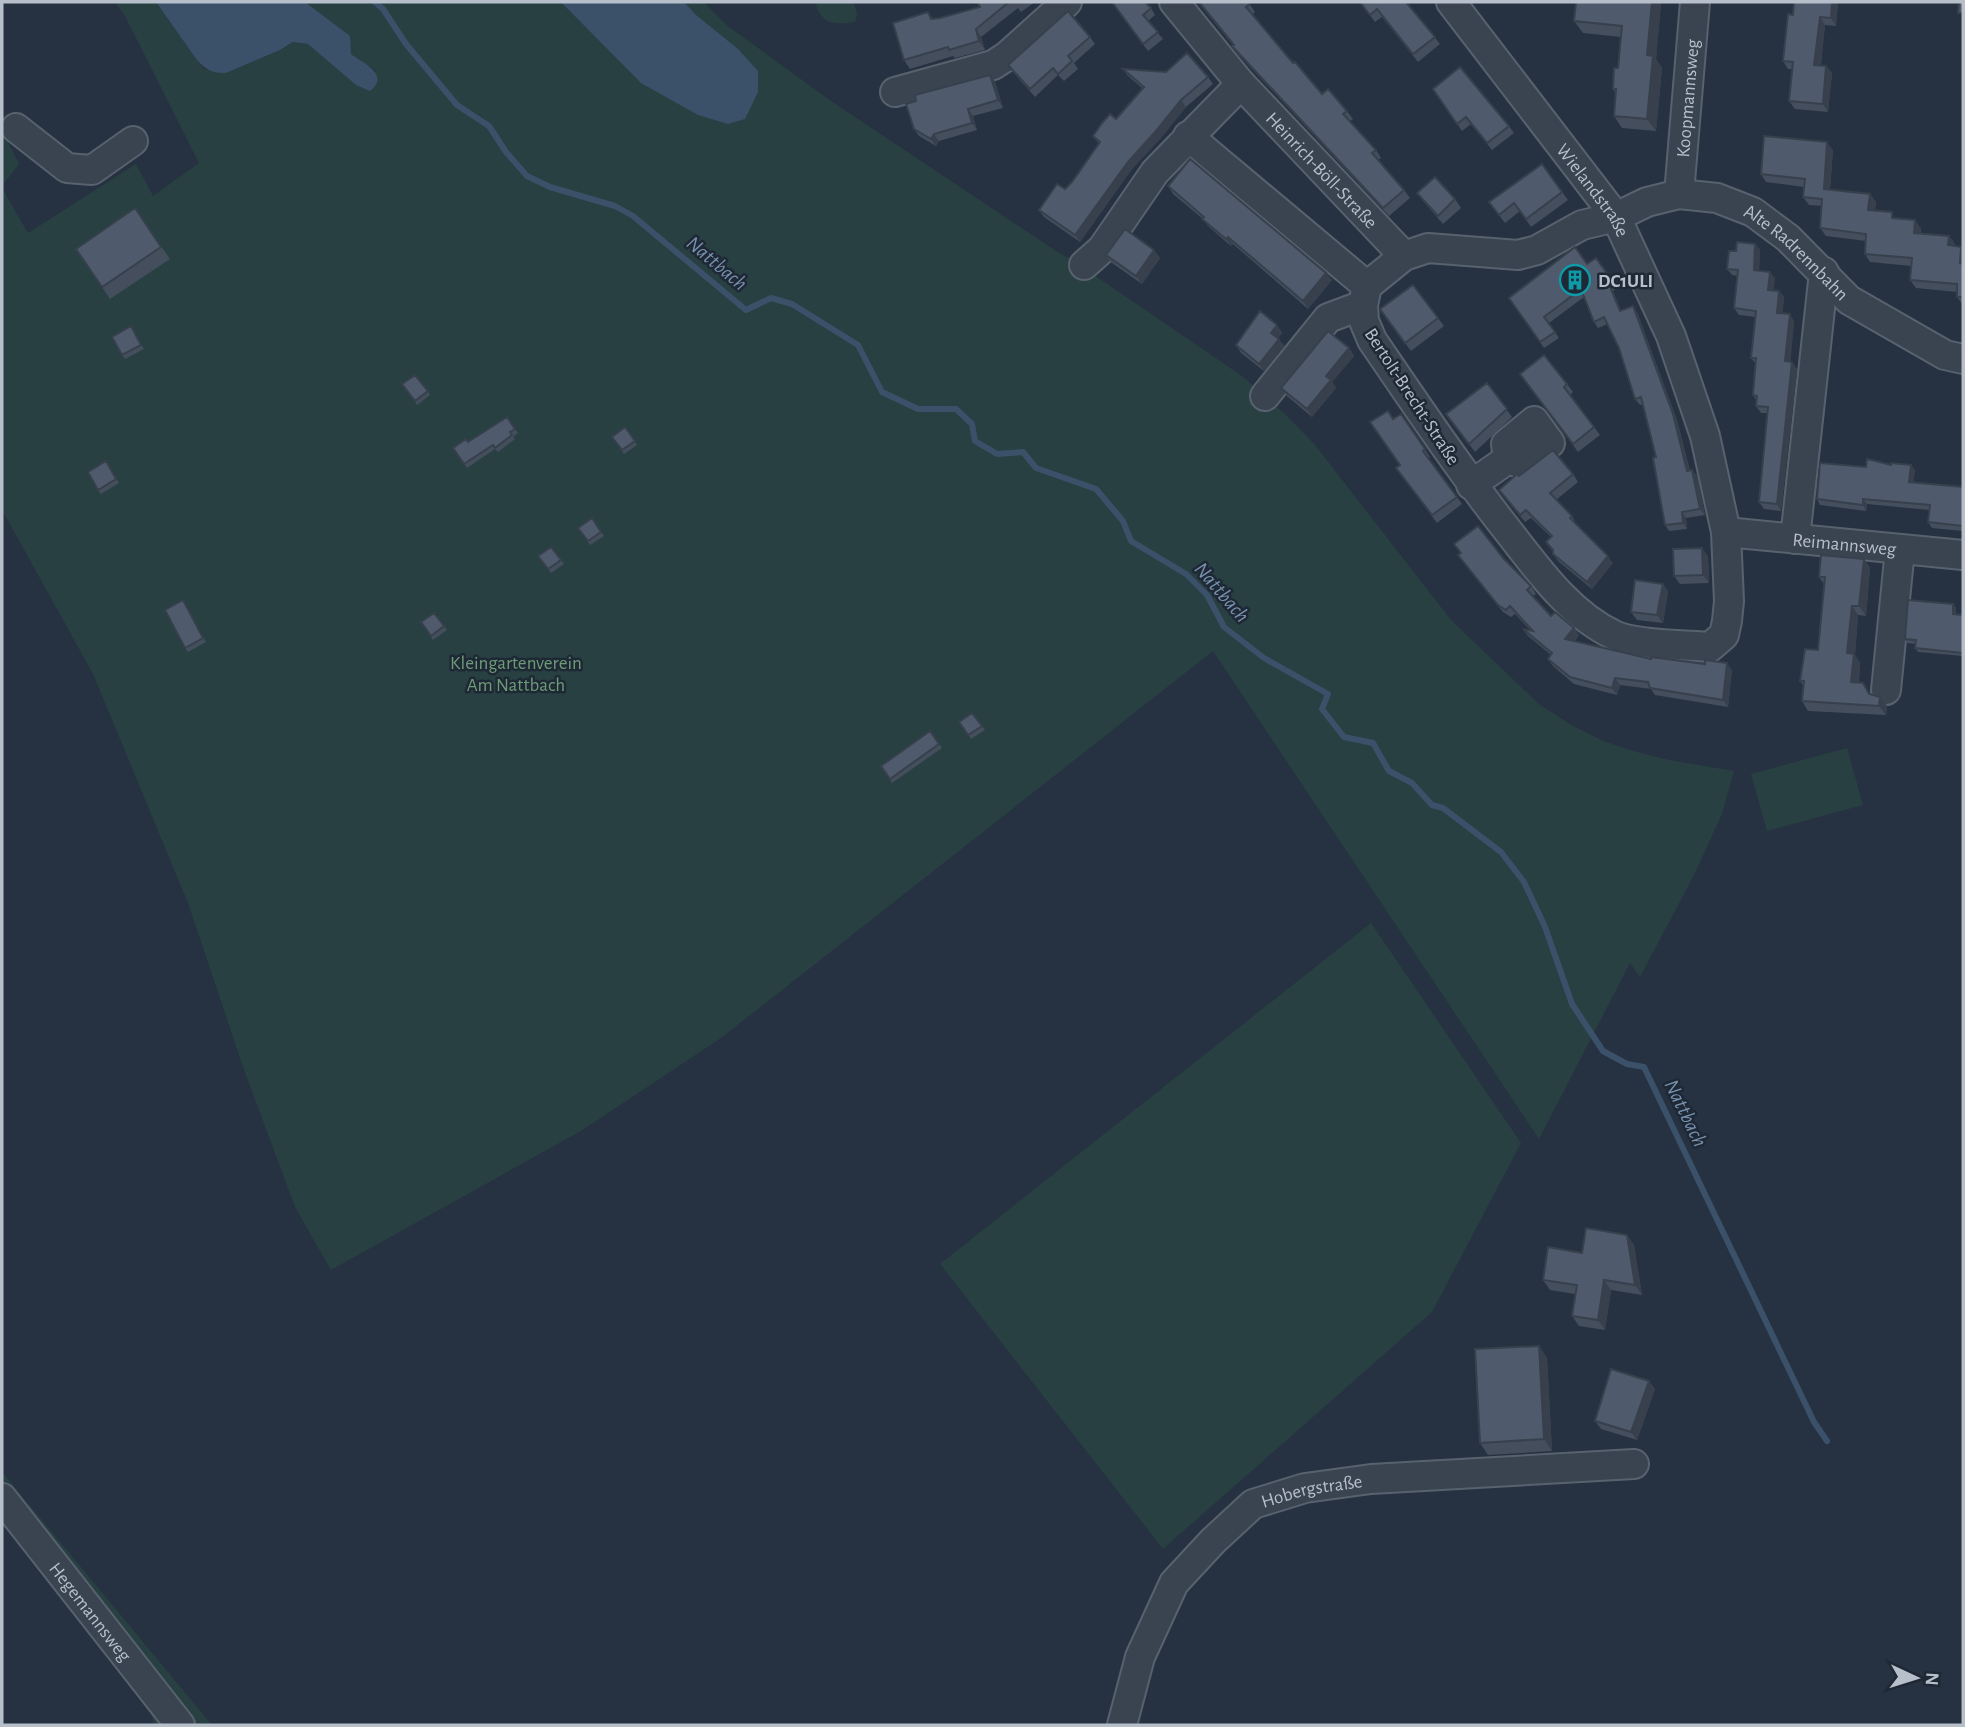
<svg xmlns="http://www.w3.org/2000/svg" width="1965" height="1727" font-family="'Alegreya Sans',sans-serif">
<rect width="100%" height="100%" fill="#263241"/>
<path fill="#284042" d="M115 2H156L204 69 226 73 280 50 294 42 309 44 356 85 376 71 351 54 349 36 305 2H704L725 24 831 101 1056 251C1072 261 1083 263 1097 277L1242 376 1286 415 1315 445 1451 620 1540 705 1573 726 1603 741 1633 751 1669 760 1734 771 1722 814 1694 875 1640 977 1630 963 1539 1139 1213 651 721 1038 581 1131 331 1270 295 1207 243 1067 188 903 93 674 2 510V188L28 233 136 164 153 196 199 163 125 16Z
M815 2H854L857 14 855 22C834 25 822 25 815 2Z
M2 130 19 164 2 186Z
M1847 748 1863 805 1767 831 1751 774Z
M1371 923 1521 1143 1432 1312 1163 1549 940 1264Z
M2 1472 212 1725H154L151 1714 91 1634 2 1491Z"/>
<path fill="#3b516a" d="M156 2H305L350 36 351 54C365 64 390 75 370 91L356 85 308 44 293 42 280 50 226 73C212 73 206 70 197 60Z
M561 2H684L696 15 738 49 758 71V92L745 119 728 124 698 115 641 83Z"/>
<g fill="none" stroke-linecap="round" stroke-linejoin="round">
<path stroke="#3b516a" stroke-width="6" d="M375 2 383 9 406 44 457 105 489 126 506 152 527 176 550 187 615 206 633 216 746 310 771 298 792 304 858 345 882 392 918 409H956L972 424 975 441 997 454 1023 452 1036 468 1096 489 1123 521 1131 541 1186 574 1207 595 1224 627 1264 658 1328 694 1322 709 1344 737 1373 743 1389 771 1412 783 1432 805 1443 808 1501 852 1524 882 1545 927 1572 1004 1603 1051 1627 1064 1644 1067 1814 1422 1827 1441"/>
<g stroke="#58626e" stroke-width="32">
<g id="minor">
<path id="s1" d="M1174 2 1241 84 1404 256"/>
<path id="s2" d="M1451 2 1616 217 1671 336 1705 436 1726 532 1729 601 1727 621 1724 635 1710 647C1686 645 1634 645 1614 635 1571 615 1540 572 1512 536 1462 473 1417 406 1372 340L1364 321 1363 305 1367 286 1404 256 1428 248 1518 255 1537 250 1582 225 1616 217 1647 202 1679 194 1717 198 1753 212 1788 238 1849 300 1945 355 1963 359"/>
<path d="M895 92 993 65 1007 56 1067 2"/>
<path d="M16 128 67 168 92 170 133 141"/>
<path d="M1188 136 1367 286"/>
<path id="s3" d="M1679 194 1695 2"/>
<path d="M1084 265 1102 249 1155 172 1241 84"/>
<path d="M1265 396 1328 318 1363 305"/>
<path d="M1471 485 1508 459 1506 444 1534 421 1550 443 1522 464 1508 459"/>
<path id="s4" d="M1726 532 1963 555"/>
<path d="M1795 539 1824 272"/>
<path d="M1886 690 1900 549"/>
<path id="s5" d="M2 1498 180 1725"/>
<path id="s6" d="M1122 1725 1140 1657 1174 1583 1213 1541 1253 1504 1305 1488 1371 1479 1634 1464"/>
</g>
</g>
<use href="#minor" stroke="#3a4451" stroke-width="28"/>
</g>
<path fill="#444e5d" d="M977 2H1035L1021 12 1018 8 981 37 985 50 955 58 953 56 910 69 904 60 928 12 933 19 940 18 980 7Z
M1112 2 1151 8 1155 15 1148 21 1163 39 1148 51Z
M1198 2H1248L1255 12 1252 15 1293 63 1322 94 1347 111 1353 119 1349 122 1376 150 1381 158 1378 160 1404 190 1410 198 1389 216 1238 54 1232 46 1233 45Z
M1360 2H1406L1440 44 1418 62 1382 17 1375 22Z
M1838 2 1836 26 1825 25 1821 65 1826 66 1832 73 1828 112 1795 109 1789 101 1792 69H1788L1783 61 1793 15Z
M1661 3 1656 59 1662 68 1656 131 1622 128 1614 116 1616 94 1613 89 1618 68 1621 37 1583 33 1574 21Z
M1090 37 1095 44 1074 63 1078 69 1064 81 1058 75 1035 97 1013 72 1008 65Z
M1123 69 1208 77 1213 84 1186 107 1161 138 1132 169 1080 242 1044 217 1039 210 1065 189 1072 182 1099 144 1093 136 1116 119 1142 88 1128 76Z
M990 75 995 82 1003 108 973 116 977 130 939 141 936 146 919 136 914 129Z
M1433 89 1509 126 1514 133 1492 150 1471 124 1462 131Z
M1833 150 1830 190 1870 194 1876 202 1875 210 1921 228V233L1949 236 1955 244V246L1961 247 1963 250V305L1957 297V292L1916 288 1910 280 1911 266 1870 262 1865 254 1866 241 1826 236 1820 228 1822 206 1809 205 1803 197 1804 187 1766 182 1761 174Z
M1542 164 1568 200 1531 227 1520 211 1505 223 1489 202Z
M1168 186 1332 280 1308 309 1233 244 1231 246 1208 226 1203 219 1173 194Z
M1417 193 1455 199 1461 208 1443 224 1423 201Z
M135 208 170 259 110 299 76 249Z
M1755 244 1760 250 1759 270 1775 278 1773 290 1779 291 1784 297 1782 313 1794 321 1790 362H1792L1797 369 1781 511 1764 509 1759 502 1767 413H1761L1756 406 1757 401 1753 395 1756 364 1751 358 1756 317 1739 315 1734 308 1737 276 1732 275 1727 269 1736 251Z
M1154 250 1160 258 1142 284 1112 263 1106 255Z
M1613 282 1617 288 1613 291 1621 311 1637 312 1677 420 1690 471 1692 470 1697 476 1705 515 1686 518 1687 529 1669 531 1665 525 1656 457 1643 404 1640 405 1635 399 1619 348 1608 324 1598 328 1594 322 1584 297 1549 323 1559 338 1544 348 1509 298Z
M1413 285 1444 326 1411 351 1380 309Z
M1277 325 1282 333 1278 338 1284 346 1264 371 1241 353 1236 345Z
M131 326 144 349 125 359 122 355Z
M1349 348 1354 356 1332 382 1336 388 1312 417 1287 396 1281 388Z
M1520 374 1567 384 1573 392 1570 395 1600 435 1578 452Z
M1487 383 1512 417 1475 452 1446 414Z
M402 384 428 391 430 395 417 405Z
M1401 414 1430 457 1428 458 1462 504 1437 523 1396 468 1400 465 1393 419Z
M507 417 518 433 513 437 515 439 498 452 495 449 467 468 453 448 468 442Z
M625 427 637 445 624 454 612 437Z
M109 465 119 483 101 494 98 490Z
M1866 467 1915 470 1913 482 1963 487V531L1932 528 1928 522 1929 510 1867 504 1866 511 1820 505 1817 499Z
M1573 474 1578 482 1556 500 1572 516 1576 524 1613 563 1592 589 1558 561 1553 554V552L1546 542 1551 537 1531 518 1525 522 1499 490 1519 476Z
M592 518 604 536 590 545 578 528Z
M551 547 564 564 551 573 538 556Z
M1458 555 1504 559 1531 586 1536 594 1533 596 1551 616 1574 628 1579 635 1575 641 1651 659 1732 670 1728 707 1655 695 1651 689 1620 685 1617 695 1574 684 1553 666 1548 659 1551 655 1528 636 1523 629 1531 631 1515 614 1511 617 1503 612Z
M1708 556 1709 583 1680 584 1674 576Z
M1864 559 1870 568 1866 616 1858 615 1855 655 1860 663 1859 682 1871 694 1880 697 1887 706 1886 715 1808 711 1802 701 1803 685 1800 681 1818 650 1824 584 1819 577Z
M1663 584 1668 592 1663 623 1637 620 1631 612Z
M183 600 206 642 188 652 185 648Z
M1953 604 1956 608V614L1963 615V656L1918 652 1915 648 1916 644 1907 643 1905 639Z
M434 613 447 630 433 640 421 622Z
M972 713 985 730 971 739 959 722Z
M930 731 942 748 892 783 881 766Z
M1627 1235 1634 1245 1642 1295 1611 1290 1605 1330 1579 1326 1572 1316 1575 1294 1550 1290 1543 1280 1582 1253Z
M1539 1346 1547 1358 1552 1451 1488 1455 1480 1443Z
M1649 1381 1655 1389 1637 1440 1601 1429 1595 1421Z"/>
<path fill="#37404c" d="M1652 2H1661V3L1656 59 1662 68 1656 131 1647 119V55Z
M1832 2H1838L1836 26 1831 18Z
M1820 17 1825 25 1820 72 1814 65Z
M976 29 981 37 985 50 979 41Z
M1826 66 1832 73 1828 112 1823 104Z
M990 75 995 82 1003 108 998 100Z
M1181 100 1186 107 1161 138 1132 169 1080 242 1075 235 1128 162Z
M968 109 973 116 977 130 972 123Z
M934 134 939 141 936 146 931 139Z
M1827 142 1833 150 1829 198 1824 189Z
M1870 194 1876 202 1874 218 1868 210Z
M1915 220 1921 228 1920 241 1914 233Z
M1949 236 1955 244 1954 253 1948 245Z
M1228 237 1233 244 1231 246 1226 239Z
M1755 244 1760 250 1759 277 1754 270Z
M1961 247 1963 250V269L1960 263Z
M1154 250 1160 258 1142 284 1136 276Z
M1770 272 1775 278 1773 296 1768 290Z
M1326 273 1332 280 1308 309 1303 301Z
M1609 284 1613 291 1624 318 1620 311Z
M1779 291 1784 297 1782 320 1777 313Z
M1633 306 1637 312 1677 420 1691 477 1687 471Z
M1790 314 1794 321 1790 368 1785 361Z
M1277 325 1282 333 1276 340 1271 333Z
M1279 339 1284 346 1264 371 1259 364Z
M1349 348 1354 356 1332 382 1336 388 1312 417 1307 409 1326 376Z
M1792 362 1797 369 1781 511 1777 504Z
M1911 465 1915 470 1913 487 1909 482Z
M1692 470 1697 476 1705 515 1700 509Z
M1863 499 1867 504 1866 511 1863 505Z
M1682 512 1686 518 1687 529 1683 523Z
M1702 548 1708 556 1709 583 1703 575Z
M1608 556 1613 563 1592 589 1587 582Z
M1864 559 1870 568 1866 616 1859 606Z
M1663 584 1668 592 1663 623 1657 615Z
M1953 604 1956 608V618L1953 614Z
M1852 606 1858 615 1855 655 1860 663 1858 691 1851 682 1847 653Z
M1574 628 1579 635 1570 646 1565 639Z
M1727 663 1732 670 1728 707 1723 700Z
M1615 678 1620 685 1617 695 1612 688Z
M1880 697 1887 706 1886 715 1879 706Z
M1627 1235 1634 1245 1642 1295 1635 1285Z
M1604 1280 1611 1290 1605 1330 1598 1320Z
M1539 1346 1547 1358 1552 1451 1544 1439Z
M1649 1381 1655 1389 1637 1440 1631 1432Z"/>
<path fill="#4f5b6c" stroke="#37404c" stroke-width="2" d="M977 2H1009L976 29 979 41 949 50 948 47 904 60 893 23 928 12 931 19 940 18 980 7Z
M1112 2H1145L1151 8 1143 15 1158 32 1143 44Z
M1199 2H1248L1250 4 1246 7 1293 63 1295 62 1322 94 1328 89 1347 111 1343 114 1376 150 1372 153 1404 190 1383 208 1232 46 1234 45Z
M1360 2H1406L1435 37 1413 54 1377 9 1370 15Z
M1576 2H1652L1647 55 1653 56 1647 119 1614 116 1616 89H1613L1614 68H1618L1622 26 1574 21Z
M1794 2H1832L1831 18 1820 17 1814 65 1826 66 1823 104 1789 101 1793 62 1783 61 1788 14 1793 15Z
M1959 2H1963V13H1958Z
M1068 11 1090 37 1068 56 1072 61 1058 74 1053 68 1030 89 1008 65Z
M1187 53 1208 77 1181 100 1156 131 1128 162 1075 235 1039 210 1057 184 1065 189 1072 182 1100 142 1093 136 1102 123 1110 114 1116 119 1144 87 1123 69 1166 72Z
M1460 67 1509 126 1487 143 1466 117 1457 124 1433 89Z
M990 75 998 100 968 109 972 123 934 134 931 139 914 129 906 104 916 101 915 95Z
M1764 136 1827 142 1824 189 1870 194 1868 210 1892 212V218L1915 220 1914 233 1949 236 1948 245 1961 247 1960 263 1963 264V297H1957V284L1910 280 1912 258 1865 254 1866 234 1820 228 1822 199 1803 197 1805 179 1761 174Z
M1190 159 1326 273 1303 301 1228 237 1226 239 1202 219 1204 217 1168 186Z
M1542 164 1562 192 1526 219 1514 203 1499 215 1489 202Z
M1435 177 1455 199 1438 216 1417 193Z
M135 208 161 247 102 287 76 249Z
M1125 229 1154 250 1136 276 1106 255Z
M1737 242 1755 244 1754 270 1770 272 1768 290 1779 291 1777 313 1790 314 1785 361 1792 362 1777 504 1759 502 1768 407 1756 406 1757 396 1753 395 1756 358H1751L1756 311 1734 308 1738 270 1727 269 1729 251H1736Z
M1575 247 1587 264 1596 258 1613 282 1609 284 1620 311 1633 306 1673 414 1687 471 1692 470 1700 509 1682 512 1683 523 1665 525 1653 458 1656 457 1641 397 1635 399 1619 348 1604 317 1594 322 1581 289 1544 317 1555 332 1540 342 1509 298Z
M1413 285 1438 318 1405 343 1380 309Z
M1260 311 1277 325 1271 333 1279 339 1259 364 1236 345Z
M131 326 141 345 122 355 112 337Z
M1328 331 1349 348 1326 376 1331 380 1307 409 1281 388Z
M1544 355 1567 384 1564 387 1594 427 1573 444 1520 374Z
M415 375 428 391 415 401 402 384Z
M1487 383 1507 409 1469 444 1446 414Z
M1388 411 1393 419 1401 414 1425 449 1423 451 1457 497 1432 515 1396 468 1400 465 1370 422Z
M507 417 515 429 510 432 512 435 495 448 493 445 464 464 453 448 466 439 468 442Z
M625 427 635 441 622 450 612 437Z
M1553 450 1573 474 1550 493 1572 516 1570 518 1608 556 1587 582 1553 554V550L1546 542 1552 536 1526 510 1520 515 1499 490 1517 474 1519 476Z
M1867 459 1891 465V463L1911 465 1909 482 1963 487V526L1928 522 1930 505 1863 499V505L1817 499 1820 463 1866 467Z
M106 461 116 479 98 490 88 472Z
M592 518 601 532 588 541 578 528Z
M1478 526 1504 559 1531 586 1527 590 1551 616 1555 612 1574 628 1565 639 1651 659V657L1705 664V660L1727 663 1723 700 1650 688 1648 682 1615 678 1612 688 1570 677 1548 659 1552 653 1523 629 1533 631 1510 606 1506 610 1498 605 1458 555 1461 553 1454 544Z
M551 547 561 560 548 569 538 556Z
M1702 548 1703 575 1674 576 1673 549Z
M1821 555 1864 559 1859 606H1852L1847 653 1854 654 1851 682 1863 683 1869 694 1880 697 1879 706 1802 701 1804 681H1800L1805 649 1818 650 1825 577H1819Z
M1635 580 1663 584 1657 615 1631 612Z
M183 600 203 638 185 648 165 610Z
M1908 600 1953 604V614L1963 615V653L1915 648 1916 640 1905 639Z
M434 613 444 626 431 636 421 622Z
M972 713 982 726 968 735 959 722Z
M930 731 939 744 890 779 881 766Z
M1586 1228 1627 1235 1635 1285 1604 1280 1598 1320 1572 1316 1577 1285 1543 1280 1548 1247 1582 1253Z
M1539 1346 1544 1439 1480 1443 1475 1349Z
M1611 1369 1649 1381 1631 1432 1595 1421Z"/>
<defs>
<g id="building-ring" transform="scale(1.575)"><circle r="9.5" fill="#1f2936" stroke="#0f9aa8" stroke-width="1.5"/><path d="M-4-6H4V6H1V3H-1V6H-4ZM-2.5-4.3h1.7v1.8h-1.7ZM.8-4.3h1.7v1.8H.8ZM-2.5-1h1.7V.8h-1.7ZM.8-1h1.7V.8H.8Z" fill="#0f9aa8"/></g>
</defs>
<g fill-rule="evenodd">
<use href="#building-ring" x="1575" y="280"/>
</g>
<g text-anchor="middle" stroke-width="5" stroke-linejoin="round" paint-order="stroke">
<g font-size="19" fill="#b7bfcb" stroke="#1f2936">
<text dy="7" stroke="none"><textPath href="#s3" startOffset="96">Koopmannsweg</textPath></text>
<text dy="7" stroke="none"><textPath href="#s1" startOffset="224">Heinrich-Böll-Straße</textPath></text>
<text dy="7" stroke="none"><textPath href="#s2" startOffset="236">Wielandstraße</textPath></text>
<text dy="7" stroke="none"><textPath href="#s2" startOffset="1738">Alte Radrennbahn</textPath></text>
<text transform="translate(1413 396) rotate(57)" y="7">Bertolt-Brecht-Straße</text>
<text dy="7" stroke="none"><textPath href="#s4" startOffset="119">Reimannsweg</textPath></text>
<text dy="7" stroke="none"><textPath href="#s6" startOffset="324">Hobergstraße</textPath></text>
<text dy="7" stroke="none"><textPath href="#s5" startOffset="144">Hegemannsweg</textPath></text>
</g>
<g font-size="19" font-weight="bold" fill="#b7bfcb" stroke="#1f2936" text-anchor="start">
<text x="1598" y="287">DC1ULI</text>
</g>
<g font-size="19" fill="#6e9c77" stroke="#1f2936">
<text x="516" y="669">Kleingartenverein<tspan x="516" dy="22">Am Nattbach</tspan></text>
</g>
<g font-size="21" font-style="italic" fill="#7791ae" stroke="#1f2936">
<text transform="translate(717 263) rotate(40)" y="7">Nattbach</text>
<text transform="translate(1222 592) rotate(49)" y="7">Nattbach</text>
<text transform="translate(1686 1113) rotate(64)" y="7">Nattbach</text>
</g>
</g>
<rect width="1965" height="1727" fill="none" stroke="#b7bfcb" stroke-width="7"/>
<g transform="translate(1916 1678) rotate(94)" stroke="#1f2936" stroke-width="5" paint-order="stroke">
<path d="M0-5L12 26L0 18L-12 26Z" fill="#b7bfcb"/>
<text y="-10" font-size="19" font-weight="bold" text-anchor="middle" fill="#b7bfcb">N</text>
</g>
</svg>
